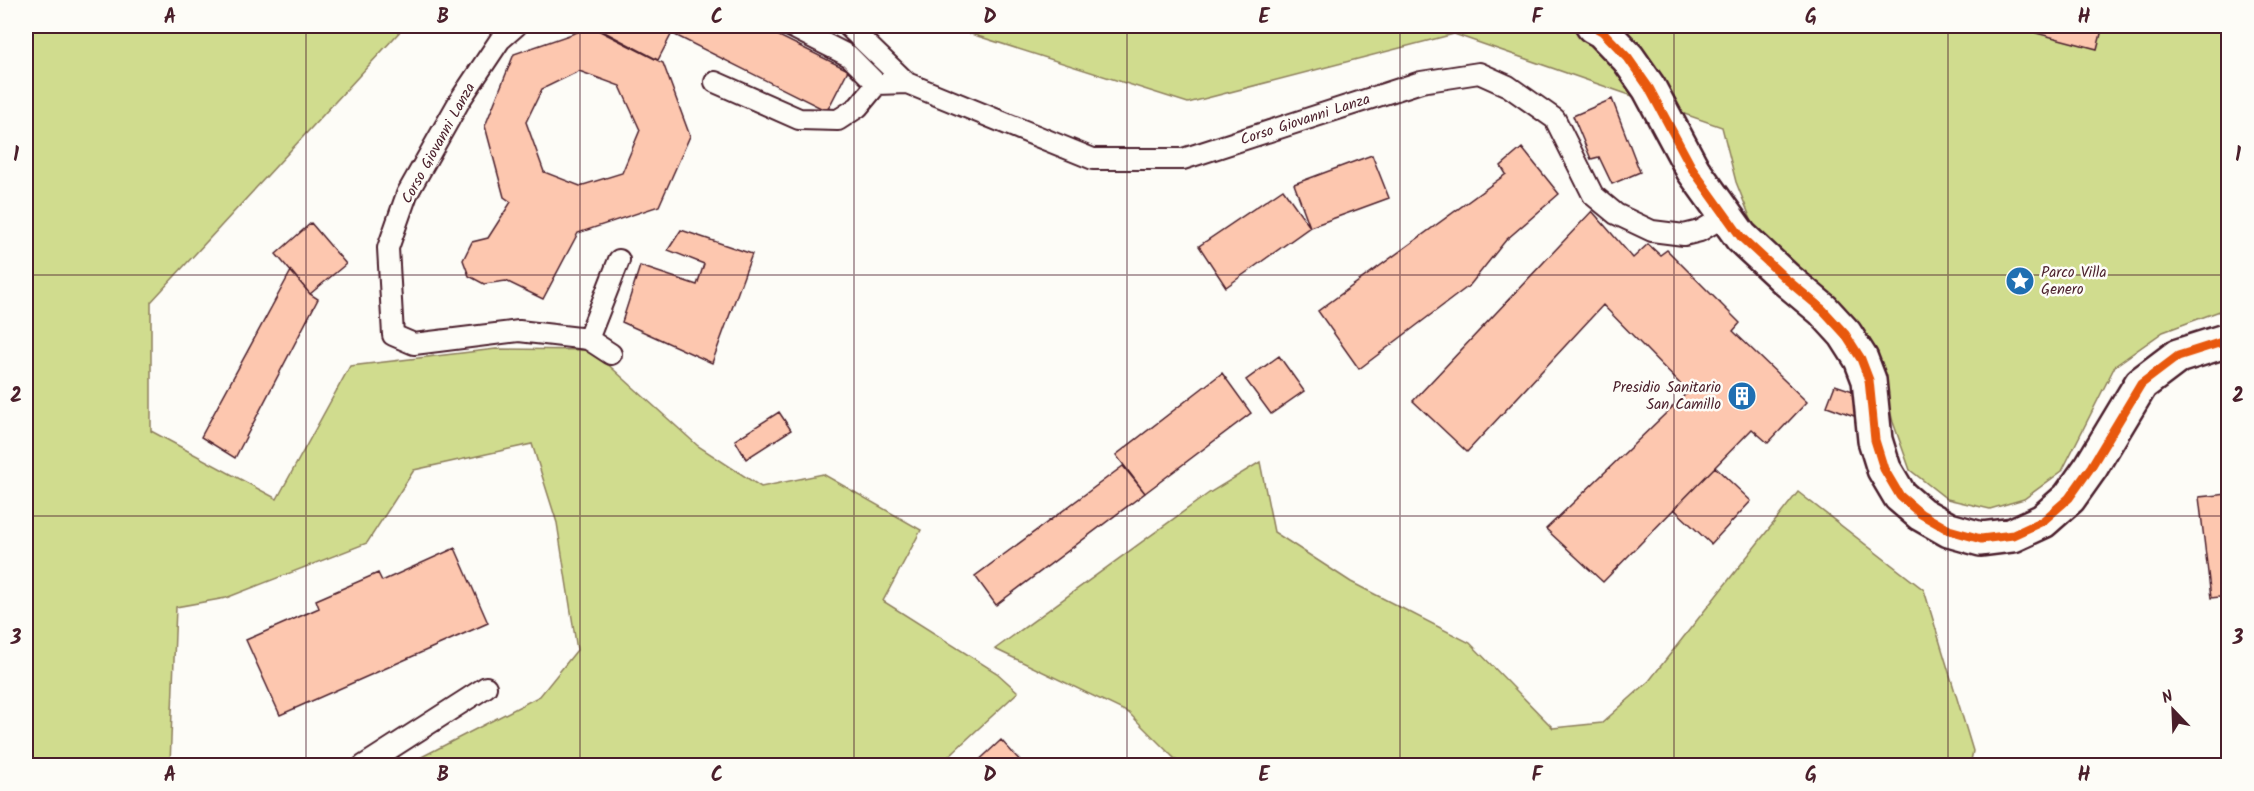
<svg xmlns="http://www.w3.org/2000/svg" width="2254" height="791" font-family="Kalam,sans-serif">
<rect width="100%" height="100%" fill="#fdfcf7"/>
<filter id="ink" filterUnits="userSpaceOnUse"><feTurbulence type="fractalNoise" baseFrequency=".0167" numOctaves="2"/><feDisplacementMap in="SourceGraphic" scale="12" xChannelSelector="R" yChannelSelector="G"/><feConvolveMatrix kernelMatrix="1 2 1 2 8 2 1 2 1" color-interpolation-filters="sRGB"/></filter>
<g filter="url(#ink)">
<path fill="#d0dc8e" stroke="#8d7e5c" stroke-width="1.5" d="M26 26H405L151 302V431L277 499 350 366 496 349 592 350 698 446 761 487 823 474 921 530 883 601 997 673 1018 692 939 765H406L540 696 577 650 557 523 532 444 414 470 367 543 226 598 176 607 170 765H26Z
M946 26H2228V308L2163 332 2115 366 2062 471 2024 499 1990 509 1947 499 1910 470 1893 422 1874 347 1832 295 1790 266 1756 232 1736 182 1722 127 1454 34 1188 103Z
M1260 462 1274 532 1351 582 1470 643 1553 728 1602 723 1649 681 1798 492 1924 590 1973 751 1970 765H1181L1129 713 995 649 1209 493Z"/>
<path fill="#fdc7af" stroke="#4a1f2b" stroke-width="1.5" fill-rule="evenodd" d="M593 26H657L672 33 658 60Z
M657 26H759L848 70 827 111Z
M2038 26H2103L2097 49 2036 33Z
M592 27 663 63 690 136 659 206 578 233 543 299 506 281 484 284 469 276 463 260 472 242 488 238 511 202 504 197 485 126 514 54ZM579 71 620 86 640 130 622 173 580 186 544 172 526 122 542 89Z
M1612 99 1640 172 1612 184 1599 157 1591 159 1573 116Z
M1522 148 1559 194 1506 240 1470 285 1359 369 1318 311 1506 174 1501 166Z
M1372 155 1389 198 1310 227 1294 184Z
M1283 189 1310 227 1226 287 1199 246Z
M1592 211 1633 258 1648 244 1660 255 1667 250 1740 323 1733 331 1807 402 1768 443 1752 429 1603 582 1546 529 1688 392 1603 305 1467 452 1413 401Z
M311 223 346 264 310 294 276 254Z
M681 230 752 254 712 363 622 322 640 266 697 285 704 264 668 250Z
M291 271 310 294 318 299 235 458 201 437Z
M1279 356 1304 391 1271 414 1246 380Z
M1222 373 1251 413 1145 493 1116 455Z
M1835 385 1853 391 1857 417 1827 406Z
M779 412 791 430 746 459 735 440Z
M1123 466 1145 493 996 605 975 576Z
M1715 467 1751 501 1711 544 1674 509Z
M2228 494V596L2211 598 2199 497Z
M455 548 488 623 280 715 246 640 319 608 316 600 378 573 382 581Z
M1001 740 1025 766H973Z"/>
<g fill="none" stroke-linecap="round" stroke-linejoin="round">
<g stroke="#4a1f2b" stroke-width="24">
<path id="service" d="M516 26 500 40 460 100 407 194 388 248 393 335 414 344 519 331 588 339 611 354
M790 26 849 56 877 84
M848 26 907 83 1093 159H1183L1421 82 1479 73 1508 86 1555 119 1593 195 1616 214 1652 231 1684 235 1700 231 1725 216
M715 82 799 119 838 120 858 107 877 84 907 83
M588 339 619 260
M363 766 486 687"/>
</g>
<g stroke="#4a1f2b" stroke-width="38">
<path id="tertiary" d="M1593 26 1602 31 1628 58 1649 88 1693 170 1741 237 1786 279 1823 310 1845 334 1861 359 1869 380 1875 440 1884 469 1900 496 1921 514 1949 530 1981 539 2013 535 2043 521 2069 498 2091 467 2141 384 2178 356 2228 340"/>
</g>
<use href="#service" stroke="#fdfcf7" stroke-width="20"/>
<use href="#tertiary" stroke="#fdfcf7" stroke-width="33"/>
<g stroke="#fdfcf7" stroke-width="13">
<path id="cycleway" d="M1593 26 1602 31 1628 58 1649 88 1693 170 1741 237 1786 279 1823 310 1845 334 1861 359 1869 380 1875 440 1884 469 1900 496 1921 514 1949 530 1981 539 2013 535 2043 521 2069 498 2091 467 2141 384 2178 356 2228 340"/>
</g>
<use href="#cycleway" stroke="#e8590c" stroke-width="9"/>
</g>
</g>
<path fill="none" stroke="#4a1f2b" stroke-width="1.5" stroke-opacity="0.55" d="M306 26V766M580 26V766M854 26V766M1127 26V766M1400 26V766M1674 26V766M1948 26V766M26 275H2228M26 516H2228"/>
<defs>
<g id="sight-disc" transform="scale(1.5)"><circle r="9.5" fill="#1f6fb2" stroke="#fdfcf7"/><path d="M0-6L1.8-2.2L6-1.7L2.9 1.2L3.7 5.4L0 3.3L-3.7 5.4L-2.9 1.2L-6-1.7L-1.8-2.2Z" fill="#fff"/></g>
<g id="building-disc" transform="scale(1.5)"><circle r="9.5" fill="#1f6fb2" stroke="#fdfcf7"/><path d="M-4-6H4V6H1V3H-1V6H-4ZM-2.5-4.3h1.7v1.8h-1.7ZM.8-4.3h1.7v1.8H.8ZM-2.5-1h1.7V.8h-1.7ZM.8-1h1.7V.8H.8Z" fill="#fff"/></g>
</defs>
<g fill-rule="evenodd">
<use href="#sight-disc" x="2020" y="281"/>
<use href="#building-disc" x="1742" y="396"/>
</g>
<g text-anchor="middle" stroke-width="5" stroke-linejoin="round" paint-order="stroke">
<g font-size="15" fill="#4a1f2b" stroke="#fdfcf7">
<text transform="translate(1305 119) rotate(-18)" y="5">Corso Giovanni Lanza</text>
<text transform="translate(438 143) rotate(-61)" y="5">Corso Giovanni Lanza</text>
</g>
<g font-size="15" fill="#4a1f2b" stroke="#fdfcf7" text-anchor="start">
<text x="2041" y="277">Parco Villa<tspan x="2041" dy="17">Genero</tspan></text>
<text x="1721" y="392" text-anchor="end">Presidio Sanitario<tspan x="1721" dy="17">San Camillo</tspan></text>
</g>
</g>
<rect width="2254" height="791" fill="none" stroke="#fdfcf7" stroke-width="66"/>
<g transform="translate(2173 710) rotate(337)" stroke="#fdfcf7" stroke-width="4.5" paint-order="stroke">
<path d="M0-4.5L10 22L0 15L-10 22Z" fill="#4a1f2b"/>
<text y="-9" font-size="16" font-weight="bold" text-anchor="middle" fill="#4a1f2b">N</text>
</g>
<rect x="33" y="33" width="2188" height="725" fill="none" stroke="#4a1f2b" stroke-width="2"/>
<g font-size="20" text-anchor="middle" font-weight="bold" fill="#4a1f2b">
<text x="170" y="23">A</text>
<text x="443" y="23">B</text>
<text x="717" y="23">C</text>
<text x="990" y="23">D</text>
<text x="1264" y="23">E</text>
<text x="1537" y="23">F</text>
<text x="1811" y="23">G</text>
<text x="2084" y="23">H</text>
<text x="16" y="161">1</text>
<text x="2238" y="161">1</text>
<text x="16" y="402">2</text>
<text x="2238" y="402">2</text>
<text x="16" y="644">3</text>
<text x="2238" y="644">3</text>
<text x="170" y="781">A</text>
<text x="443" y="781">B</text>
<text x="717" y="781">C</text>
<text x="990" y="781">D</text>
<text x="1264" y="781">E</text>
<text x="1537" y="781">F</text>
<text x="1811" y="781">G</text>
<text x="2084" y="781">H</text>
</g>
</svg>
